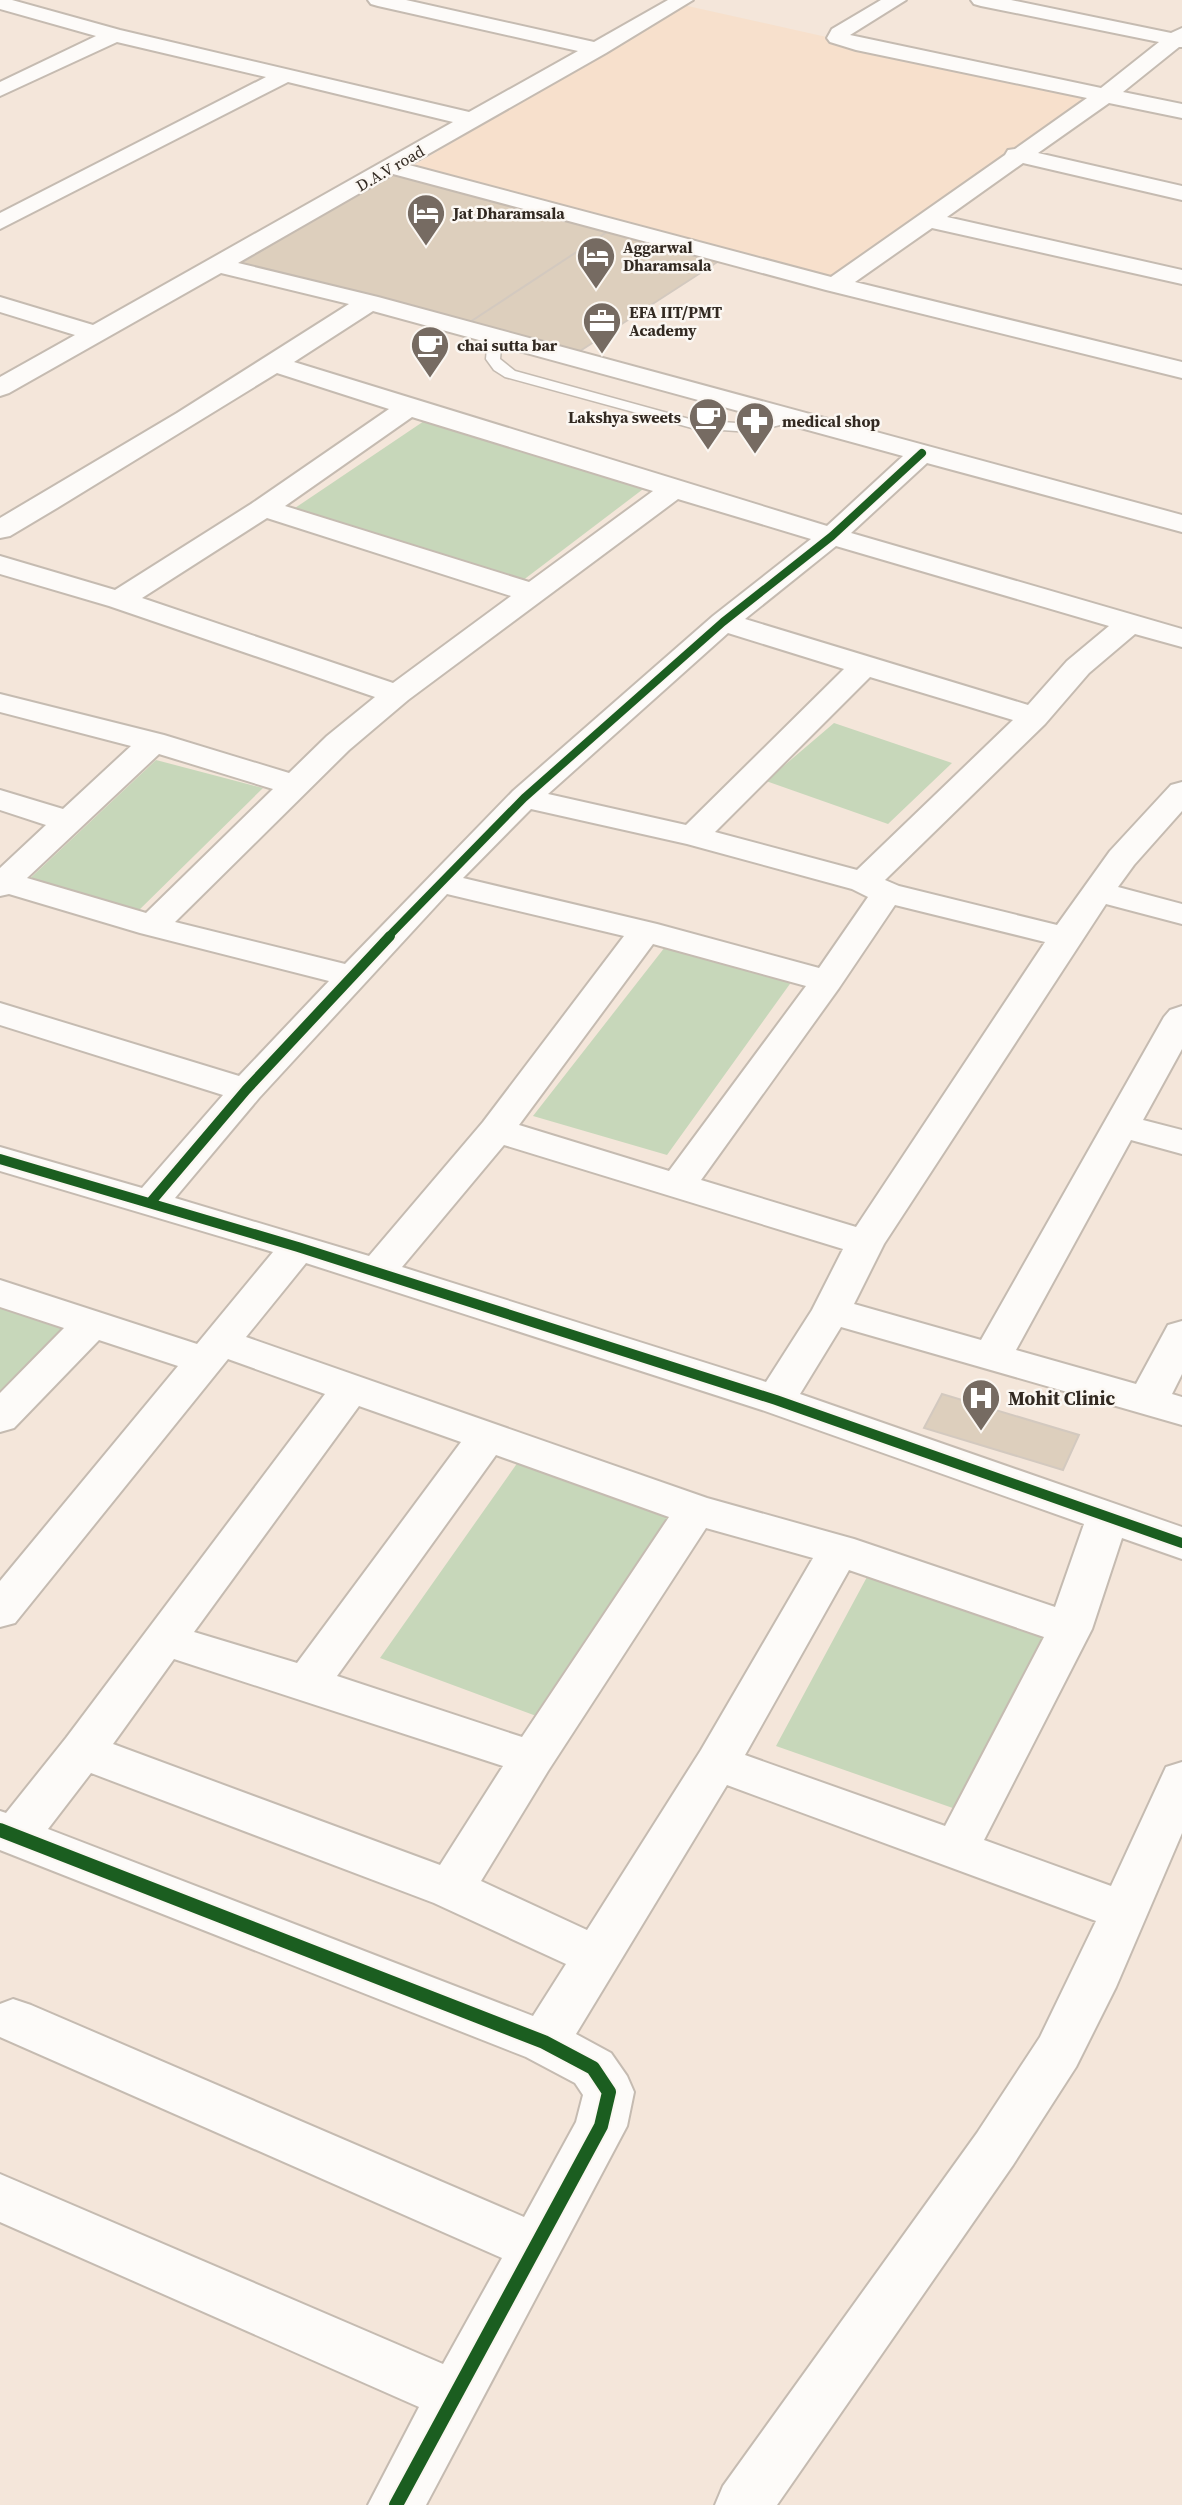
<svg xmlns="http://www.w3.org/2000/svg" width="1182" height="2505" font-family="'Source Serif 4',serif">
<rect width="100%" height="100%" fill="#f4e6da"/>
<path fill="#f7e0cc" d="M683 5 831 38 1097 93 832 281 413 166Z"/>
<path fill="#c7d7ba" d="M436 413 659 477 522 581 292 510Z
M834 723 952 763 888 824 766 781Z
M156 760 263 788 135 914 25 883Z
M665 947 792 981 667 1155 533 1116Z
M0 1296 77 1321 0 1410Z
M530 1445 689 1499 547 1720 380 1658Z
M881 1551 1062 1609 967 1813 776 1746Z"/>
<path fill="#ddcfbd" stroke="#d3c9bf" stroke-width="2" d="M392 172 610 230 470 322 241 263Z
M610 230 722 259 580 351 470 322Z
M942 1394 1079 1435 1063 1470 924 1428Z"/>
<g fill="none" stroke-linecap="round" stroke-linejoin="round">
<g stroke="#c5bbb1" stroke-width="3">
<path id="lane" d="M495 332 502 336 500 359 515 371 693 420 751 424 792 414 799 418 797 421 751 432 692 428 505 377 494 370 486 359 488 336Z"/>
</g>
<g stroke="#c5bbb1" stroke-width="4">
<path id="street" d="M0 0H12L120 30 469 112 578 51 378 6 371 4 368 0H406L594 42 668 0H693L606 53 409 165 831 277 1005 155 1008 150 1015 149 1087 98 856 50 830 42 827 38 832 29 881 0H906L850 35 1101 88 1159 42 981 6 974 4 971 0H1011L1171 33 1182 28V47H1179L1123 92 1182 104V118L1109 103 1038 153 1182 186V200L1023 163 947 217 1182 270V284L932 228 855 282 1182 362V378L826 290 393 174 238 263 378 297 1182 515V532L927 463 851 533 1182 629V647L1135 634 1089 673 1045 724 885 880 899 886 1057 925 1110 851 1171 785 1182 782V811L1134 865 1118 887 1182 904V924L1106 904 884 1244 854 1304 981 1340 1164 1017 1170 1010 1182 1006V1049L1143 1120 1182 1130V1154L1131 1140 1016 1350 1136 1384 1168 1325 1182 1321V1374L1172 1394 1182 1397V1425L841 1327 800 1394 1182 1527V1559L1122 1538 1092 1629 984 1840 1111 1886 1166 1767 1182 1762V1833L1116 1987 1076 2067 1013 2165 777 2505H715L723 2486 977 2133 1040 2037 1096 1921 727 1785 576 2034 611 2053 627 2076 634 2092 627 2126 426 2505H368L419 2407 0 2222V2174L443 2364 502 2258 0 2037V2004L13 1999 31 2005 524 2217 576 2122 583 2095 575 2083 526 2057 0 1850V1811L6 1813 66 1738 325 1394 228 1359 15 1623 0 1627V1581L178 1366 99 1340 14 1428 0 1432V1393L64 1328 0 1307V1280L197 1344 273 1252 0 1171V1147L142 1188 223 1095 0 1025V1003L239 1076 329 981 140 933 9 894 0 896V868L46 825 0 810V790L63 809 131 746 0 712V694L164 735 289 773 327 736 375 697 109 606 0 574V556L115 590 251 504 389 409 277 373 57 508 10 536 0 538V518L177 413 349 304 221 273 9 393 0 396V377L75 335 0 312V297L93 325 453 122 288 82 0 229V213L266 77 117 42 0 96V82L96 36 0 9ZM373 311 903 456 827 526 294 362ZM412 417 653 491 529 582 285 506ZM678 499 811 539 713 616 513 791 345 964 175 922 349 750 408 700ZM267 518 511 596 393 683 142 598ZM836 546 1109 626 1067 661 1028 705 745 619ZM728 633 844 669 686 825 548 794ZM870 677 1013 720 857 870 715 832ZM159 754 273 789 146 913 27 878ZM531 809 687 844 852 889 868 897 819 968 657 924 463 878ZM447 894 624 936 483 1122 369 1256 175 1198 259 1098ZM895 905 1045 942 856 1227 701 1180 839 988ZM653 944 806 986 669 1171 519 1125ZM504 1145 843 1249 812 1310 766 1382 402 1267ZM306 1263 762 1410 1084 1524 1055 1607 854 1539 707 1498 246 1337ZM359 1406 461 1442 297 1663 194 1632ZM496 1455 669 1517 522 1737 337 1676ZM706 1528 813 1558 701 1750 587 1930 481 1881 548 1771ZM849 1570 1044 1637 945 1826 745 1755ZM174 1659 503 1766 440 1865 113 1744ZM91 1773 434 1903 566 1964 533 2016 48 1829Z"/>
</g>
<use href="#lane" fill="#fdfbf9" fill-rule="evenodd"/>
<use href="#street" fill="#fdfbf9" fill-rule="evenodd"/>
<g stroke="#fbf7f2" stroke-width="11">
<path id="cycleway-far2" d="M388 937 524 798 723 622 832 536 922 453"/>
</g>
<g stroke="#fbf7f2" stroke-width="15">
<path id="cycleway-far1" d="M0 1159 298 1247 776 1400 1182 1543
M150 1203 246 1090 390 936"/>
</g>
<g stroke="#fbf7f2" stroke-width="18">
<path id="cycleway" d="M0 1830 544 2042 593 2068 609 2092 601 2126 396 2505"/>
</g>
<use href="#cycleway-far2" stroke="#1b5e20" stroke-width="8"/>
<use href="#cycleway-far1" stroke="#1b5e20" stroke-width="10"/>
<use href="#cycleway" stroke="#1b5e20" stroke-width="14"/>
</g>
<defs>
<g id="hotel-pin" transform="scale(2.0125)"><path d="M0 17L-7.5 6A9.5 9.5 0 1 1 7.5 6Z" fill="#766b62" stroke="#fbf7f2"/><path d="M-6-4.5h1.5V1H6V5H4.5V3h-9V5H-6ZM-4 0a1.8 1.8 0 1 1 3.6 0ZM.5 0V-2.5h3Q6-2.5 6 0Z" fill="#fff"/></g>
<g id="office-pin" transform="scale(2.0125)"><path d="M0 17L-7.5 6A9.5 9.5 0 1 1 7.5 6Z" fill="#766b62" stroke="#fbf7f2"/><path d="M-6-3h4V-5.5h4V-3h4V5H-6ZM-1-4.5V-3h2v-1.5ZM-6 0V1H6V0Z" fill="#fff"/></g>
<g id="cafe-pin" transform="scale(2.0125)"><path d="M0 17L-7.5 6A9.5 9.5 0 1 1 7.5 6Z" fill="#766b62" stroke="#fbf7f2"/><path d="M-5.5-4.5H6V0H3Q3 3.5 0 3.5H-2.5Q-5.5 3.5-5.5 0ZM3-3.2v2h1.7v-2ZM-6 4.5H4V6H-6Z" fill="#fff"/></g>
<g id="pharmacy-pin" transform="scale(2.0125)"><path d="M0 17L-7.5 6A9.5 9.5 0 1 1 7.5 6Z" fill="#766b62" stroke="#fbf7f2"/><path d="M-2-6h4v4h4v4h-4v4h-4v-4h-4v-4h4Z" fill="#fff"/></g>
<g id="hospital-pin" transform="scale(2.0125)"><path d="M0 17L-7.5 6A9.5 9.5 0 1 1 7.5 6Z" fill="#766b62" stroke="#fbf7f2"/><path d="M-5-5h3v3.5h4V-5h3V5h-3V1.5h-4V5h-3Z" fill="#fff"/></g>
</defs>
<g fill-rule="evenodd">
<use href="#hotel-pin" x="426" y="213"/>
<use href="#hotel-pin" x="596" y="256"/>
<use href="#office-pin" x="602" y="321"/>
<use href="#cafe-pin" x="430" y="345"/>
<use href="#cafe-pin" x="708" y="417"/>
<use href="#pharmacy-pin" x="755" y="421"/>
<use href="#hospital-pin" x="981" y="1398"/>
</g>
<g text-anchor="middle" stroke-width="5" stroke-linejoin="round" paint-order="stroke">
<g font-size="16" fill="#322921" stroke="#fbf7f2">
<text transform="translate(390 168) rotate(-30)" y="6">D.A.V road</text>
</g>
<g font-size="16" font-weight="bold" fill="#322921" stroke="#fbf7f2" text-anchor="start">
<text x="453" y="219">Jat Dharamsala</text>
<text x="623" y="253">Aggarwal<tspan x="623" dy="18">Dharamsala</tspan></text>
<text x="629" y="318">EFA IIT/PMT<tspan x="629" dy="18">Academy</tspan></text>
<text x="457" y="351">chai sutta bar</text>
<text x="681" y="423" text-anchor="end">Lakshya sweets</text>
<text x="782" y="427">medical shop</text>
</g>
<g font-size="19" font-weight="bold" fill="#322921" stroke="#fbf7f2" text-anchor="start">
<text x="1008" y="1405">Mohit Clinic</text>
</g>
</g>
</svg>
